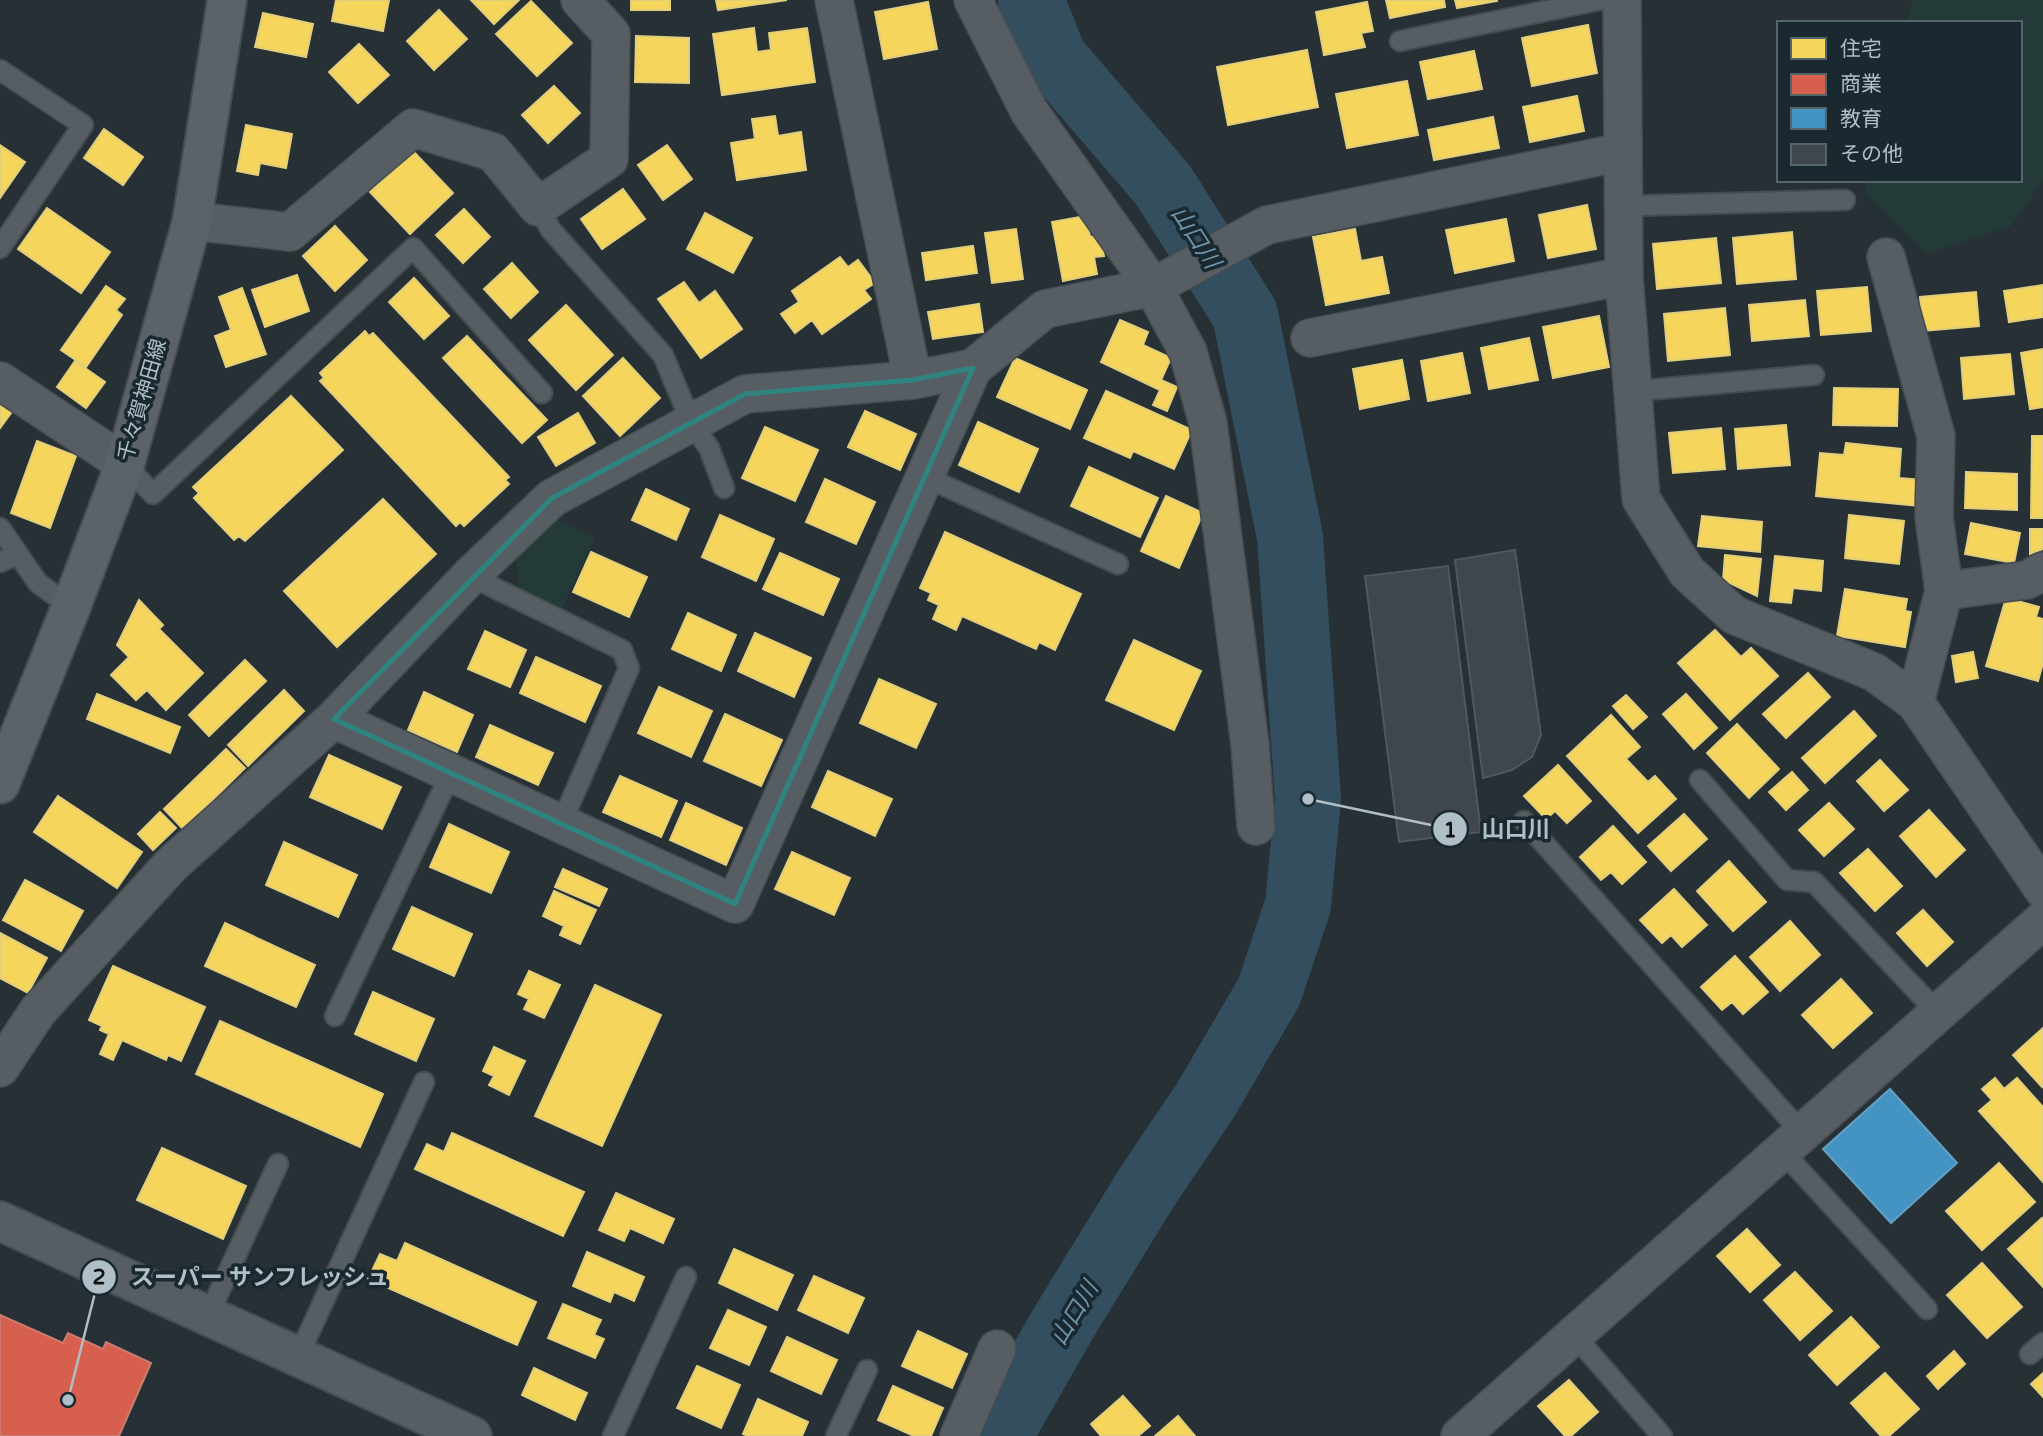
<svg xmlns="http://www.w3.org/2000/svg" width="2043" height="1436" font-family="'Varela Round','Noto Sans JP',sans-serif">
<rect width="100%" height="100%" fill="#273035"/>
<path fill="#243a39" d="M1912 0H2043V181L2011 226 1927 254 1865 192 1868 180H2020V23H1906Z
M556 519 595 537 562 608 520 589 515 555Z"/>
<path fill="#f6d55c" stroke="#e1ce7c" stroke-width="2" d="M336 0H389L383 31 332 21Z
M471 0H519L494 24Z
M631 0H670V10H631Z
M716 0H787L718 10Z
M1386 0H1444L1445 7 1390 18Z
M1455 0H1497V1L1457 8Z
M531 1 572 43 537 76 496 34Z
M928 2 937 49 884 59 875 12Z
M1367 2 1373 31 1361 33 1365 47 1324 55 1316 12Z
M439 10 467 39 434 70 407 41Z
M263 13 313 24 306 57 255 47Z
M1588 25 1597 73 1532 86 1522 38Z
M754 28 757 52 771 50 769 33 807 28 815 82 722 95 713 34Z
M636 36 689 38V83L635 82Z
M359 44 389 75 358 103 329 72Z
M1307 50 1318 107 1228 125 1217 67Z
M1474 51 1482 89 1428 99 1420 62Z
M1407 81 1418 135 1347 148 1336 94Z
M554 86 580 113 548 143 522 115Z
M1577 96 1584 131 1530 142 1523 107Z
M775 116 778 136 801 132 806 170 737 180 731 143 755 139 752 119Z
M1493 117 1499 148 1434 160 1428 130Z
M246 125 292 134 286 168 260 163 258 175 237 171Z
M104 129 143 157 123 185 84 158Z
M0 145 25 162 0 198Z
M667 145 692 179 663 200 638 165Z
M413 151 453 193 410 234 370 192Z
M623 189 645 219 602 249 581 219Z
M1587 205 1596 249 1548 258 1539 215Z
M47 208 110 252 81 293 18 249Z
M464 209 490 237 463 263 436 235Z
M705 213 752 238 733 273 687 249Z
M1086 216 1090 237 1099 235 1104 256 1094 257 1097 274 1063 281 1052 222Z
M1506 219 1514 261 1455 273 1446 230Z
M335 226 367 260 335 291 303 256Z
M1016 229 1023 279 992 283 985 233Z
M1355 229 1361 261 1382 257 1389 293 1326 305 1313 237Z
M1792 232 1796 279 1737 284 1733 238Z
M1716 238 1721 283 1657 289 1653 244Z
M973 246 977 273 926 280 922 253Z
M840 257 848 267 858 260 875 283 864 290 871 299 822 334 812 320 795 333 781 314 799 302 792 291Z
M512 263 538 292 511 318 484 289Z
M297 275 309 311 265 327 252 290Z
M414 278 449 316 424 339 389 302Z
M684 282 699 303 715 291 742 329 701 358 658 299Z
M2043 285V317L2009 322 2004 291Z
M106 286 125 299 116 310 122 315 86 367 61 350Z
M1867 287 1871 331 1821 335 1817 291Z
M242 288 266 354 226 367 215 336 231 330 219 297Z
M1976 292 1979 326 1923 331 1920 297Z
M1805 300 1809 336 1752 341 1749 305Z
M979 304 983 332 933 339 928 312Z
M566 305 613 355 576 390 529 340Z
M1725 308 1730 355 1668 361 1664 314Z
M1599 316 1609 367 1553 378 1543 327Z
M1120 320 1148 332 1143 345 1171 358 1161 380 1177 387 1167 411 1153 405 1160 390 1101 362Z
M365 331 369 336 373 333 509 477 505 480 509 484 464 526 460 522 456 526 320 381 324 378 320 373Z
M467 336 547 420 522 443 443 358Z
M1529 338 1538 380 1489 389 1481 348Z
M2043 349V407L2030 409 2021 353Z
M1462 353 1470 393 1428 401 1421 361Z
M2010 354 2014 394 1964 399 1961 358Z
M623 358 660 398 620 436 583 396Z
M1015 358 1087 390 1070 429 997 397Z
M1402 360 1409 399 1360 409 1353 369Z
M75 361 105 382 86 408 57 387Z
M1834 388 1898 389 1897 426 1833 425Z
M1106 391 1192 430 1174 469 1133 451 1130 458 1084 438Z
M291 396 343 450 245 541 239 536 234 540 194 498 199 493 193 487Z
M0 399 14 409 0 428Z
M865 411 916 434 900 470 848 447Z
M578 413 595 443 556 466 538 437Z
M978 422 1038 449 1019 492 959 465Z
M1786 425 1790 465 1738 469 1735 429Z
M765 427 818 450 795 501 742 478Z
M1721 428 1725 469 1673 473 1669 433Z
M2032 436H2043V518H2031Z
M37 441 76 456 50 528 11 513Z
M1846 443 1901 449 1899 478 1922 480 1919 506 1816 496 1820 453 1844 455Z
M1089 467 1158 498 1140 537 1071 506Z
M1966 472 2017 474V510L1965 508Z
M825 479 875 502 856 544 806 522Z
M646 489 689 509 676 540 632 520Z
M1166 496 1203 513 1179 568 1141 551Z
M383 499 436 554 337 647 284 591Z
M720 515 774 539 756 581 702 557Z
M1849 515 1904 521 1899 564 1845 558Z
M1702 516 1762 522 1760 552 1698 546Z
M1971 523 2020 533 2014 563 1965 554Z
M2030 529H2043V549L2030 554Z
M945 532 1081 594 1055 650 1039 642 1036 649 962 616 956 630 933 619 939 605 928 600 931 593 920 588Z
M591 552 647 577 629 617 573 592Z
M780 553 839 579 823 615 763 589Z
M1725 555 1761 559 1757 596 1723 580Z
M1775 556 1823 561 1821 591 1793 588 1791 603 1770 601Z
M1845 589 1907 599 1905 611 1911 612 1905 647 1837 636Z
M2006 598 2039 607 2036 617 2043 619V663L2038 681 1986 666Z
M139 600 163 625 159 629 203 673 166 710 147 690 136 700 111 675 129 657 117 645Z
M688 613 736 635 721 671 672 649Z
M1715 630 1741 657 1751 648 1778 676 1730 720 1678 663Z
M485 631 526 650 510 687 468 669Z
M755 633 811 658 794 697 738 671Z
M1134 640 1201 671 1174 730 1106 700Z
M1973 652 1978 678 1956 682 1952 656Z
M536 657 601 686 585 722 520 693Z
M245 660 266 681 209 736 189 715Z
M1808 673 1830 697 1786 738 1763 714Z
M879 679 936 704 916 748 860 723Z
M659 687 712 711 691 757 638 733Z
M284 690 304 711 248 766 228 745Z
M424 692 473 715 457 752 408 730Z
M97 694 180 727 170 753 87 719Z
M1686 694 1717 728 1694 749 1663 714Z
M1626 695 1647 717 1633 729 1613 706Z
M1854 711 1876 736 1825 783 1802 758Z
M725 714 782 740 761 786 704 761Z
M1611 715 1640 747 1626 759 1648 782 1655 776 1676 799 1638 833 1567 756Z
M1737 724 1779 769 1749 798 1707 753Z
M490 725 553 753 538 785 476 757Z
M226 749 245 768 183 829 164 809Z
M329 755 401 787 382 829 310 797Z
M1880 760 1908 790 1884 811 1857 781Z
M1558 765 1591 801 1567 823 1555 811 1546 819 1524 796Z
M828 771 892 799 875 836 812 807Z
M1792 772 1808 790 1786 810 1769 792Z
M620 776 677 801 661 837 603 812Z
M58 796 142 852 117 888 34 832Z
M686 803 742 828 726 865 670 840Z
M1829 803 1854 829 1824 856 1799 830Z
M1929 810 1965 850 1936 877 1900 836Z
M160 812 176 828 153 850 138 834Z
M1684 814 1707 839 1671 871 1648 846Z
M449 824 509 852 491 893 430 867Z
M1613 826 1646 862 1622 884 1611 872 1601 880 1580 857Z
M284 842 357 875 338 917 266 885Z
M1868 849 1902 886 1875 911 1840 873Z
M792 852 850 878 834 915 775 889Z
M1729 861 1766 902 1733 931 1697 891Z
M563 869 607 889 599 906 555 887Z
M25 880 83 911 61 951 3 920Z
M1674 889 1707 925 1682 947 1671 935 1662 943 1640 920Z
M554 891 596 910 580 944 560 935 564 926 543 916Z
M412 907 472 934 454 976 393 949Z
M1923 910 1953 942 1927 966 1897 933Z
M1790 921 1820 955 1780 991 1750 957Z
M225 923 315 965 296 1007 205 966Z
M0 933 47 958 28 993 0 978Z
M1735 956 1768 992 1743 1014 1732 1002 1722 1010 1701 987Z
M113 966 205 1007 181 1061 168 1055 166 1060 122 1040 113 1060 100 1054 109 1034 100 1030 102 1026 89 1020Z
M529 971 560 985 544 1018 524 1009 529 999 518 994Z
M1841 979 1872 1013 1833 1048 1802 1015Z
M595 985 661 1015 602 1146 535 1116Z
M373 992 434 1019 416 1061 355 1034Z
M220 1021 383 1094 360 1147 196 1074Z
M2043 1028V1085L2042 1087 2013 1055Z
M494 1047 525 1061 509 1095 489 1085 494 1076 483 1071Z
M1995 1078 2004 1089 2017 1078 2043 1107V1182L1979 1111 1992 1100 1982 1089Z
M452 1133 584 1192 563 1236 415 1169 427 1144 444 1152Z
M162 1148 246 1186 223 1239 137 1200Z
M1999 1163 2035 1202 1982 1250 1946 1211Z
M616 1193 674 1219 663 1243 630 1228 624 1241 599 1230Z
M2042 1218 2043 1219V1287L2008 1249Z
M1747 1229 1780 1265 1750 1292 1717 1256Z
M405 1243 536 1302 517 1345 368 1279 380 1254 397 1261Z
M734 1249 793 1275 777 1310 719 1283Z
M587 1252 644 1277 634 1301 614 1292 610 1302 573 1286Z
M1982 1263 2022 1307 1987 1338 1947 1295Z
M1795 1272 1832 1311 1800 1340 1764 1300Z
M814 1276 864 1298 848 1333 798 1310Z
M563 1304 601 1320 594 1335 604 1339 595 1358 548 1338Z
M728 1310 766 1327 749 1365 710 1348Z
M1851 1317 1879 1347 1837 1385 1809 1355Z
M918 1331 967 1354 952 1388 902 1366Z
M787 1337 837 1360 821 1394 771 1371Z
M1954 1351 1965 1364 1938 1389 1927 1376Z
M697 1366 740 1385 721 1428 677 1408Z
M534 1368 587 1393 575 1420 522 1395Z
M1885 1373 1919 1409 1889 1436H1881L1851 1403Z
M2043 1373V1397L2031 1384Z
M1569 1380 1598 1412 1571 1436H1565L1538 1406Z
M893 1386 943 1408 931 1436H914L878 1420Z
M1123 1396 1150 1426 1138 1436H1101L1091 1424Z
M758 1399 808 1422 802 1436H748L743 1434Z
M1178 1416 1195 1436H1155Z"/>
<path fill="#d6604d" stroke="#cb7c72" stroke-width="2" d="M0 1315 63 1343 68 1333 103 1349 106 1342 151 1363 119 1436H0Z"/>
<path fill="#4393c3" stroke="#64a0c4" stroke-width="2" d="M1890 1089 1957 1163 1891 1223 1823 1149Z"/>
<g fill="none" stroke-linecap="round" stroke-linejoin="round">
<path stroke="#334e5f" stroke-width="66" d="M999 1436 1064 1322 1147 1187 1205 1101 1269 992 1298 905 1308 799 1290 537 1245 314 1163 185 1054 58 1031 0"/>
</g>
<path fill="#3f474c" stroke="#4f585d" stroke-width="2" d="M1515 550 1541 735 1532 757 1512 770 1483 778 1455 560Z
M1448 566 1481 832 1399 842 1365 576Z"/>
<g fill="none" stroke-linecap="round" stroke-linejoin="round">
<g stroke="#454c50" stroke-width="23">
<path id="service" d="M1400 41 1599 0
M0 70 83 125 0 248
M1623 206 1845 200
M538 207 551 230 663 355 691 422 709 448 724 488
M1634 391 1814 375
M125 464 153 494 413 248 542 393
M925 477 1118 564
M0 528 38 583 71 607
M0 562 18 554
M470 576 622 650 629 668 561 824
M1700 780 1787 880 1814 882 1938 1013
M1524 821 1802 1133
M335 1016 451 773
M1782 1151 1927 1309
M208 1316 278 1164
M1574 1335 1662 1436
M2030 1354 2043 1343
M298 1357 424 1082
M613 1436 686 1277
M836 1436 867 1370"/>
</g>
<g stroke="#454c50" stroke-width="40">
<path id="minor" d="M834 0 913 380
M973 0 1029 111 1153 287 1188 352 1208 423 1250 745 1256 826
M1622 0 1624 276 1641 499 1687 572 1734 615 1874 672 1915 702 2043 889
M192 221 290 232 413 128 493 152 538 207 609 159 611 34 580 0
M1886 257 1936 436 1934 517 1944 591
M1310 338 1624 276
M0 381 125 464
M1915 702 1944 591 2027 580 2043 571
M334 719 735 904 973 368
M0 1068 38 1011 171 865 334 719 470 576 552 498 745 394 913 380 973 368 1045 309 1153 287 1267 225 1622 152
M959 1436 997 1349
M1460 1436 2043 920"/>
</g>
<g stroke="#454c50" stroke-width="42">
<path id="tertiary" d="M0 1221 472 1436"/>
</g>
<g stroke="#454c50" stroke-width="42">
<path id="secondary" d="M0 784 71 607 125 464 192 221 227 0"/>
</g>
<use href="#service" stroke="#575e63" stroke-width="19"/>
<use href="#minor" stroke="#575e63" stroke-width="37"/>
<use href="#tertiary" stroke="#575e63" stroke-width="38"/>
<use href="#secondary" stroke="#5b6268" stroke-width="38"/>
</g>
<path fill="none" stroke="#2f8480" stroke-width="5" stroke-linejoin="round" d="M973 368 735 904 334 719 552 498 745 394 913 380Z"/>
<g text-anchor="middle" stroke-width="7" stroke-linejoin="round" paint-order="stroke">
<g font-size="21" fill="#b0bec7" stroke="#1a2830">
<text transform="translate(142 400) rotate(-74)" y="7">千々賀神田線</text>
</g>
<g font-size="23" font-style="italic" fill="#6f96ac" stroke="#1a2830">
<text transform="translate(1196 237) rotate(57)" y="8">山口川</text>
<text transform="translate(1074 1313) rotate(-59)" y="8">山口川</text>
</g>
</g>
<path fill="none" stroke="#b0bec7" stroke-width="2.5" d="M1308 799L1450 829M68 1400L99 1277"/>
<g fill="#b0bec7" stroke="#1a2830" stroke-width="2.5">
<circle cx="1308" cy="799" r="7"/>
<circle cx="68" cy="1400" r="7"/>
<circle cx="1450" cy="829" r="18"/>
<circle cx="99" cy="1277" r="18"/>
</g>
<g font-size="21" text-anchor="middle" font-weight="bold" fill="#111">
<text x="1450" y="837">1</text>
<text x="99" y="1284">2</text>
</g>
<g font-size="23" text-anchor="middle" font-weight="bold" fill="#b0bec7" stroke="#1a2830" stroke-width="7" stroke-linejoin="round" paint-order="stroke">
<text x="1516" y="837">山口川</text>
<text x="260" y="1285">スーパー サンフレッシュ</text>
</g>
<rect x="1777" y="21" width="245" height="161" fill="#1a2830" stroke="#56646c" stroke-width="2"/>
<rect x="1791" y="38" width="35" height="21" fill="#f6d55c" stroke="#56646c" stroke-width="2"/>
<text x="1840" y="56" font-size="21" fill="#b0bec7">住宅</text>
<rect x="1791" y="74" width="35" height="21" fill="#d6604d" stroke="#56646c" stroke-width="2"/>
<text x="1840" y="91" font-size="21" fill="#b0bec7">商業</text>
<rect x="1791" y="108" width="35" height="21" fill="#4393c3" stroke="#56646c" stroke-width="2"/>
<text x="1840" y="126" font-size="21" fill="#b0bec7">教育</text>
<rect x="1791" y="144" width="35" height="21" fill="#3f474c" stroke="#56646c" stroke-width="2"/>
<text x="1840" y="161" font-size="21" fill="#b0bec7">その他</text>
</svg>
